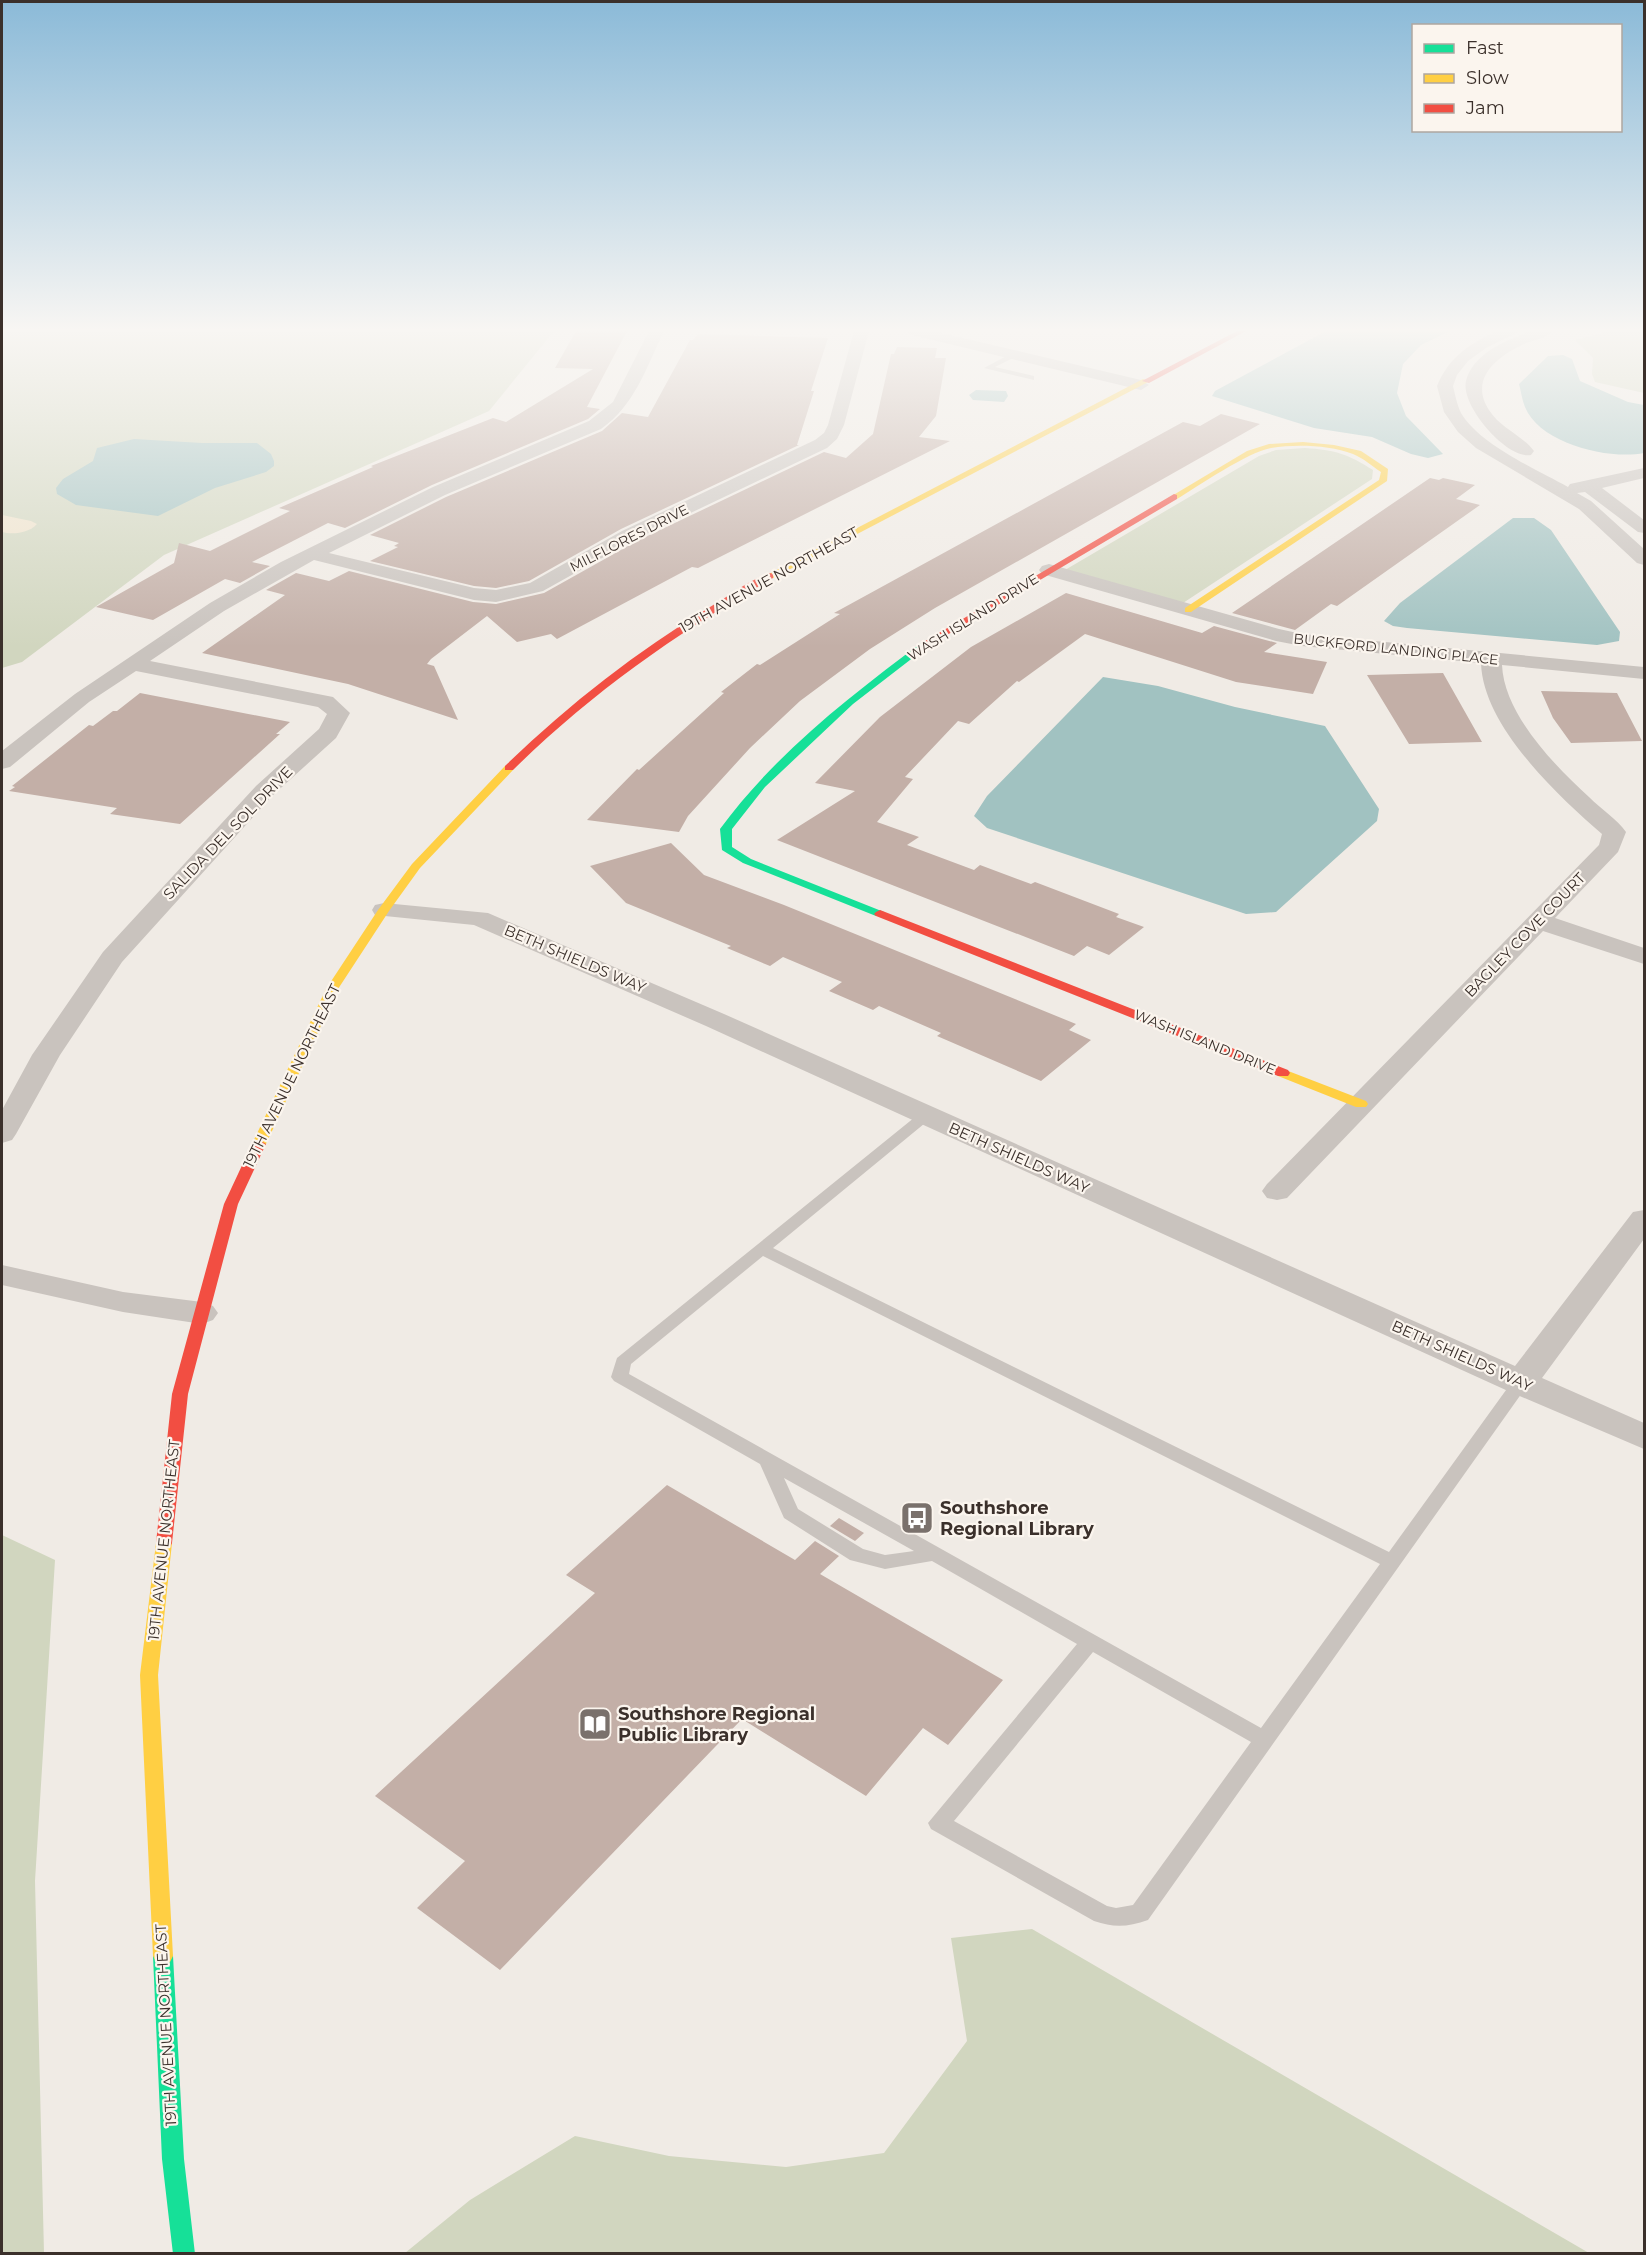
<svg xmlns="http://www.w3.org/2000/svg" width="1646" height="2255" font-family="Montserrat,sans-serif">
<rect width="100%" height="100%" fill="#f0ebe5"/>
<path fill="#d1d6bf" d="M2 331H554L489 411 164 555 22 662 2 668Z
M1610 331H1644V393L1595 382 1592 374 1593 358 1575 340Z
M1305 448C1335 450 1348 454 1373 470L1372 479 1183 603 1065 570 1259 456 1276 450Z
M2 1535 55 1560 35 1881 44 2253H2Z
M1032 1929 1589 2253H405L470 2200 575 2136 669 2156 786 2167 884 2153 967 2041 951 1938Z"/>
<path fill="#efe3cc" d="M2 515 31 521 37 524C29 533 13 535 2 532Z"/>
<path fill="#a1c2c1" d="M1326 331H1450L1421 345 1403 364 1397 393 1406 416 1443 454 1428 458 1411 454 1372 437 1314 428 1212 396 1215 391Z
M1563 355 1572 359 1580 381 1628 402 1644 405V453C1609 460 1540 444 1525 407 1522 400 1521 391 1519 384L1548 356Z
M976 390 1006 391 1008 396 1004 402 973 400 969 395Z
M134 439 202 443H257L271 454 274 461V466L266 472 215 488 158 516 76 505 57 494 56 488 63 479 93 461 97 448Z
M1513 518H1534L1551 530 1620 632 1619 641 1597 645 1407 628 1393 626 1384 621 1400 603Z
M1103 677 1158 686 1235 707 1325 726 1379 809 1377 821 1276 912 1246 914 987 828 974 816 987 796Z"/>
<path fill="#c3afa7" d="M576 331H627L587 407 600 409 588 419 432 485 345 528 328 523 252 562 270 566 240 583 225 579 153 620 96 607 174 563 179 543 210 551 290 511 279 508 373 467 371 466 493 418 506 422 593 369 555 368Z
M698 334 828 338 811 391H814L797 445H799L621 529 529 581 496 588 474 586 370 561 398 547 394 546 399 543 370 535 446 497 602 431 622 413 648 417 690 340H693Z
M897 347 937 348 935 358H946L936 416 919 437 950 441 698 568 692 567 557 639 551 634 517 642 487 616 431 659 427 664 434 666 458 720 348 684 202 653 285 595 266 590 296 573 329 581 349 571 473 602 496 604 544 593 637 541 824 452 846 458 873 434 891 354H894Z
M1221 414 1260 424 935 608 870 649 800 701 750 748 688 816 679 832 587 820 637 769 639 770 724 693 721 692 757 664 760 665 840 614 834 613 1183 422 1200 426Z
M1430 478 1439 480 1443 478 1475 485 1456 499 1480 505 1337 606 1331 604 1295 630 1232 613Z
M1066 593 1202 633 1214 626 1277 643 1264 652 1327 662 1313 694 1236 682 1085 634 1019 682 1017 681 969 724 958 721 905 777 913 779 877 822 919 837 907 845 974 870 980 865 1031 884 1035 882 1119 914 1116 917 1144 927 1109 955 1087 946 1074 956 777 840 855 791 815 783 880 717 971 647Z
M1443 673 1482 742 1409 744 1367 675Z
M1541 691 1617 693 1642 741 1571 743 1553 718Z
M140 693 290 722 276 734H280L180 824 110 814 117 808 9 791 15 787 12 786 89 725 93 726 113 711H117Z
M671 843 704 875 784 905 1076 1024 1069 1030 1091 1040 1041 1081 937 1036 941 1033 879 1006 873 1010 829 991 842 982 783 957 770 966 727 948 731 946 626 903 590 866Z
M667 1485 795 1560 815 1541 839 1556 820 1574 1003 1680 948 1745 923 1728 866 1796 742 1719 500 1970 417 1908 465 1861 375 1796 595 1593 566 1575Z
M839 1518 864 1533 855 1541 830 1526Z"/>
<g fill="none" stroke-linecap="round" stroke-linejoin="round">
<path fill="#c9c3be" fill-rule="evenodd" d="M1014 352H1017V356L995 367 1034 376V380L984 368Z
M925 1112 932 1116 930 1119 773 1248 1389 1552 1514 1379H1526L1529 1383 1148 1920C1128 1927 1114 1928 1094 1921L931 1829 928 1823 1077 1644 932 1561 885 1569 850 1560 784 1518 760 1464 614 1381 611 1377 617 1358 920 1113ZM763 1256 1380 1564 1261 1728 629 1374 631 1364ZM784 1478 914 1551 885 1555 863 1549 798 1509ZM1093 1652 1251 1742 1133 1905 1116 1908 1107 1906 954 1821Z"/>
<path fill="#c9c3be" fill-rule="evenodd" d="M649 331H664C646 368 635 405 601 429L445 495 329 553 474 588 496 590 530 583 622 531 815 440 824 433 828 425 854 331H869L844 425 837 439 827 448 636 539 543 591 496 602 474 600 314 560 224 611 150 661 333 697 350 713 336 738 272 796 122 962 60 1055 16 1134 12 1140 2 1143V1110L32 1055 103 952 256 786 319 729 327 714 318 707 136 671 89 702 10 767 2 769V751L75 694 210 603 281 562 433 487 589 421 613 402Z
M905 331H933L1141 380 1149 385 1141 390 912 335Z
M1498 331H1520L1486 348 1468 361 1457 375 1453 386C1455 394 1457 405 1461 413 1480 445 1536 469 1568 487L1570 484 1644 468V478L1602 488 1644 520V533L1638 532 1585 492 1577 493 1591 501 1644 549V565L1637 563 1579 509 1476 448 1458 432 1444 412 1437 386C1449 357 1470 343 1498 331Z
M1531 331H1553C1546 339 1533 340 1524 344 1496 357 1469 379 1489 410 1500 428 1522 435 1534 451L1531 455C1507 460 1460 405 1466 381 1473 353 1507 340 1531 331Z
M1049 564 1279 629 1302 634 1644 667V679L1502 665C1504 714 1555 766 1589 797 1601 809 1617 819 1626 832L1618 852 1555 918 1644 948V964L1543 931 1287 1198 1277 1200 1267 1198 1262 1191 1267 1184 1599 845 1602 834C1557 795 1483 726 1481 663L1302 646 1276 641 1042 574 1039 570 1042 566Z
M384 903 488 913 724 1014 1515 1366 1633 1212 1644 1210V1239L1542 1378 1644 1423V1449L1508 1391 706 1026 474 925 375 915 372 910 375 905Z
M2 1265 123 1292 202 1302 213 1306 218 1313 213 1320 202 1324 123 1312 2 1285Z"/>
<path fill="#16e098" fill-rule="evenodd" d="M924 641 932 643 853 704 765 787 732 829V847L751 859 884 912 886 914 884 916H876L743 863 722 850 720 829C775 754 850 696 924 641Z
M163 1947 170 1950 173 1956 184 2159 195 2254H173L162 2159 153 1956 156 1950Z"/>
<path fill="#ffcf43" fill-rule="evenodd" d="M1143 379 1150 381 773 578 765 576Z
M1303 442 1334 445 1361 451 1388 469 1387 481 1191 612H1185V608L1379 480 1381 472C1372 466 1363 458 1353 454 1329 445 1296 444 1271 448 1246 453 1200 485 1177 499L1170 497 1247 451 1269 444Z
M509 765 513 766V770L420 868 389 911 338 989 266 1144 264 1147H254L252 1144 326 989 378 910 412 864 505 766Z
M1283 1069 1366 1101 1368 1104 1366 1107H1356L1278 1076 1276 1073Z
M164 1537 170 1539 172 1543 158 1675 173 1956 170 1962 163 1965 156 1962 153 1956 140 1675 156 1543 158 1539Z"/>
<path fill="#f24e42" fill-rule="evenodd" d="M1237 331H1246L1149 383 1142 381Z
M1174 494 1177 495V499L930 645 922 643Z
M770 573 773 574V578C678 632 591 693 513 770H505V766C568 705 636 652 710 607 729 596 749 580 770 573Z
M880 910 1288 1070 1290 1073 1288 1076H1278L876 916 874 914 876 912Z
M259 1140 266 1144 238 1204 188 1394 172 1543 170 1547 164 1549 158 1547 156 1543 172 1394 224 1204 252 1144Z"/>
</g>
<linearGradient id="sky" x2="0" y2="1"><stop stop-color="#8bbad8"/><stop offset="0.51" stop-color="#f8f6f3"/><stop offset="1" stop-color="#f8f6f3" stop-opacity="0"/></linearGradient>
<rect width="1646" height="647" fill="url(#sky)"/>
<defs>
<g id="bus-square" transform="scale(1.725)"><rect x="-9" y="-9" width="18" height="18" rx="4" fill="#7a716c" stroke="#fbf5ee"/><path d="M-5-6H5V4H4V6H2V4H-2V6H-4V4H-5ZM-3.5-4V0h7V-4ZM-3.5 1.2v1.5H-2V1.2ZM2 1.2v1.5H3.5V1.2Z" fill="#fff"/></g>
<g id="library-square" transform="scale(1.725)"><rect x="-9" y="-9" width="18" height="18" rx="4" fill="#7a716c" stroke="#fbf5ee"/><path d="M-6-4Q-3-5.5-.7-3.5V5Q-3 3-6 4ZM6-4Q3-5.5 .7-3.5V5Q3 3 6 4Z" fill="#fff"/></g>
</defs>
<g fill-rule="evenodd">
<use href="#bus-square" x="917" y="1518"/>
<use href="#library-square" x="595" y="1724"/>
</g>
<g text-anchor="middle" stroke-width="4.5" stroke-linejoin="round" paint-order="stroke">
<g font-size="14" fill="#3b302b" stroke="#fbf5ee">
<text transform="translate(629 538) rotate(-27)" y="5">MILFLORES DRIVE</text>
<text transform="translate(973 617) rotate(-32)" y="5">WASH ISLAND DRIVE</text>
<text transform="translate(1396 649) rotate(6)" y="5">BUCKFORD LANDING PLACE</text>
<text transform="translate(1205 1042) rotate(22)" y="5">WASH ISLAND DRIVE</text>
</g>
<g font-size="15" fill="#3b302b" stroke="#fbf5ee">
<text transform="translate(769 580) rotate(-29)" y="5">19TH AVENUE NORTHEAST</text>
<text transform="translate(228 833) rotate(-46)" y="5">SALIDA DEL SOL DRIVE</text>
<text transform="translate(1525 935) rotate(-46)" y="5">BAGLEY COVE COURT</text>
<text transform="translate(575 959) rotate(23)" y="5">BETH SHIELDS WAY</text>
<text transform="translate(292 1076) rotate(-64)" y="5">19TH AVENUE NORTHEAST</text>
<text transform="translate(1019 1158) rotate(24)" y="5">BETH SHIELDS WAY</text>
<text transform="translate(1462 1356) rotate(24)" y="5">BETH SHIELDS WAY</text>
<text transform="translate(164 1540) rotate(-84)" y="5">19TH AVENUE NORTHEAST</text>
<text transform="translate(166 2025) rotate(-93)" y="5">19TH AVENUE NORTHEAST</text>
</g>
<g font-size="18" font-weight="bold" fill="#3b302b" stroke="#fbf5ee" text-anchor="start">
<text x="940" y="1514">Southshore<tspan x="940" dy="21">Regional Library</tspan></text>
<text x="618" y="1720">Southshore Regional<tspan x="618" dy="21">Public Library</tspan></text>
</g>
</g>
<rect width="1646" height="2255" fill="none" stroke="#3b302b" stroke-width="6"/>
<rect x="1412" y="24" width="210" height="108" fill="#fbf5ee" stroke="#aea6a0" stroke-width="1.5"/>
<rect x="1424" y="44" width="30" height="9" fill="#16e098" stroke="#aea6a0" stroke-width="1.5"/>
<text x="1466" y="54" font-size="18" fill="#3b302b">Fast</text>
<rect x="1424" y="74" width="30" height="9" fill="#ffcf43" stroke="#aea6a0" stroke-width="1.5"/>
<text x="1466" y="84" font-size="18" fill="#3b302b">Slow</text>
<rect x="1424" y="104" width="30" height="9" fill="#f24e42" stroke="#aea6a0" stroke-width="1.5"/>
<text x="1466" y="114" font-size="18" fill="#3b302b">Jam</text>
</svg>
